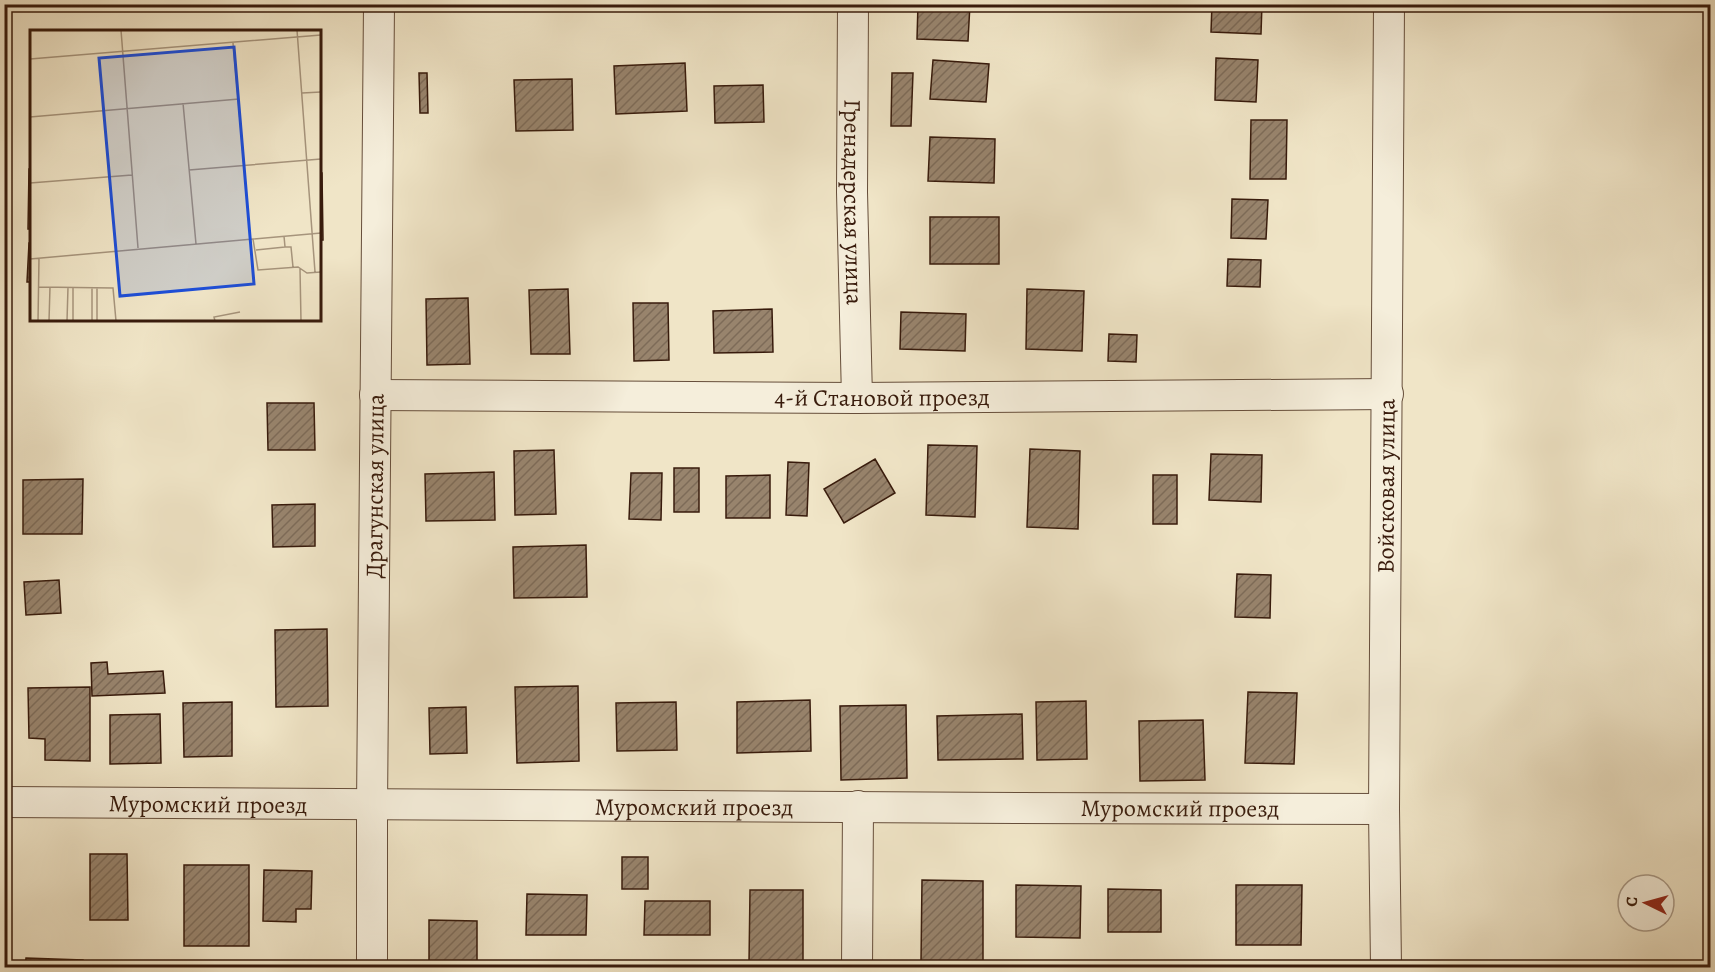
<svg xmlns="http://www.w3.org/2000/svg" width="1715" height="972" font-family="Alegreya,serif">
<defs>
<pattern id="building-hatch" width="6" height="6" patternUnits="userSpaceOnUse" patternTransform="scale(1.5)"><rect width="6" height="6" fill="#98846d"/><path d="M-1 1l2-2M0 6l6-6M5 7l2-2" fill="none" stroke="#7d6b58"/></pattern>
</defs>
<rect width="100%" height="100%" fill="#f0e5c7"/>
<filter id="stains"><feTurbulence type="fractalNoise" baseFrequency=".00333" numOctaves="4"/><feColorMatrix values="0 0 0 0 .2 0 0 0 0 .09 0 0 0 0 .02 0 0 0 .5 -.17"/></filter>
<radialGradient id="worn" r=".72"><stop offset=".6" stop-color="#630" stop-opacity="0"/><stop offset="1" stop-color="#630" stop-opacity=".3"/></radialGradient>
<path fill="url(#building-hatch)" stroke="#381b0c" stroke-width="1.5" d="M918 4H970L968 41 917 39Z
M1212 4H1262L1261 34 1211 32Z
M1216 58 1258 60 1256 102 1215 100Z
M933 60 989 64 986 102 930 99Z
M685 63 687 111 616 114 614 66Z
M419 73H427L428 113H420Z
M892 73H913L911 126H891Z
M572 79 573 130 516 131 514 80Z
M763 85 764 122 715 123 714 86Z
M1251 120H1287L1286 179H1250Z
M930 137 995 139 994 183 928 181Z
M29 169H32V229H28Z
M320 173H322L323 240H320Z
M1232 199 1268 200 1266 239 1231 238Z
M930 217H999V264H930Z
M29 243H32V282H27Z
M1228 259 1261 260 1260 287 1227 286Z
M568 289 570 354H531L529 290Z
M1027 289 1084 291 1082 351 1026 349Z
M468 298 470 364 427 365 426 299Z
M633 303H668L669 360 634 361Z
M772 309 773 352 714 353 713 311Z
M901 312 966 314 965 351 900 349Z
M1109 334 1137 335 1136 362 1108 361Z
M267 403H314L315 450H268Z
M928 445 977 446 975 517 926 515Z
M1030 449 1080 451 1078 529 1027 527Z
M554 450 556 514 515 515 514 451Z
M1211 454 1262 455 1261 502 1209 500Z
M875 459 895 493 844 523 824 489Z
M788 462 809 463 807 516 786 515Z
M674 468H699V512H674Z
M494 472 495 520 426 521 425 474Z
M631 473H662L661 520 629 519Z
M770 475V518H726V476Z
M1153 475H1177V524H1153Z
M83 479 82 534H23V480Z
M315 504V546L273 547 272 505Z
M586 545 587 597 514 598 513 547Z
M1237 574 1271 575 1270 618 1235 617Z
M59 580 61 613 26 615 24 582Z
M327 629 328 706 276 707 275 630Z
M107 662 108 674 163 671 165 693 92 696 91 663Z
M578 686 579 761 517 763 515 687Z
M90 687V761L45 760V739L29 738 28 688Z
M1248 692 1297 693 1294 764 1245 763Z
M810 700 811 751 737 753V702Z
M1086 701 1087 759 1037 760 1036 702Z
M232 702V756L184 757 183 703Z
M676 702 677 750 617 751 616 703Z
M906 705 907 778 841 780 840 706Z
M466 707 467 753 430 754 429 708Z
M160 714 161 763 110 764V715Z
M1022 714 1023 759 938 760 937 716Z
M1203 720 1205 780 1140 781 1139 721Z
M90 854H127L128 920H90Z
M622 857H648V889H622Z
M184 865H249V946H184Z
M264 870 312 871 311 909H296V922L263 921Z
M922 880 983 881V962H921Z
M1016 885 1081 886 1080 938 1016 937Z
M1236 885H1302L1301 945H1236Z
M1108 889 1161 890V932H1108Z
M750 890H803V964H749Z
M527 894 587 895 586 935H526Z
M645 901H710V935H644Z
M429 920 477 921V968H429Z
M26 958 83 960V968H25Z
M168 961V968H132V962Z"/>
<g fill="none" stroke-linecap="round" stroke-linejoin="round">
<g stroke="#664e3b" stroke-width="32">
<g id="minor">
<path id="s1" d="M853 4 852 192 857 398"/>
<path id="s2" d="M375 395 857 398 1388 394"/>
<path id="s3" d="M4 802C464 808 924 807 1384 809"/>
<path id="s4" d="M372 968V807L379 4"/>
<path d="M857 968 858 806"/>
<path id="s5" d="M1386 968 1384 809 1389 4"/>
</g>
</g>
<use href="#minor" stroke="#f5eedb" stroke-width="30"/>
</g>
<g text-anchor="middle" stroke-width="4.5" stroke-linejoin="round" paint-order="stroke">
<g font-size="24" fill="#381b0c" stroke="#f5eedb">
<text dy="8" stroke="none"><textPath href="#s1" startOffset="198">Гренадерская улица</textPath></text>
<text dy="8" stroke="none"><textPath href="#s2" startOffset="507">4-й Становой проезд</textPath></text>
<text dy="8" stroke="none"><textPath href="#s4" startOffset="482">Драгунская улица</textPath></text>
<text dy="8" stroke="none"><textPath href="#s5" startOffset="482">Войсковая улица</textPath></text>
<text dy="8" stroke="none"><textPath href="#s3" startOffset="204">Муромский проезд</textPath></text>
<text dy="8" stroke="none"><textPath href="#s3" startOffset="690">Муромский проезд</textPath></text>
<text dy="8" stroke="none"><textPath href="#s3" startOffset="1176">Муромский проезд</textPath></text>
</g>
</g>
<g transform="translate(30 30)">
<rect width="291" height="291" fill="#f0e5c7"/>
<path fill="none" stroke="#a6947c" stroke-width="1.5" d="M91 0 108 218M267 0 285 242M203 13 214 135M0 29 291 5M272 63 291 62M153 73 166 214M0 87 209 69M159 140 291 129M0 153 102 145M254 206 255 217H261L263 237M223 209 228 240 268 237 277 243 291 242M226 220 255 217M0 229 291 203M270 239 271 291M9 257 83 258 86 291M8 291 9 228M19 291 20 257M37 291 38 257M43 291V257M62 291V258M67 291V258M185 291 184 287 210 282"/>
<path fill="#1d4ed8" fill-opacity="0.15" stroke="#1d4ed8" stroke-width="3" d="M204 17 224 254 90 266 69 28Z"/>
<rect width="291" height="291" fill="none" stroke="#381b0c" stroke-width="3"/>
</g>
<rect width="1715" height="972" fill="none" stroke="#f0e5c7" stroke-width="24"/>
<rect x="6" y="6" width="1703" height="960" fill="none" stroke="#381b0c" stroke-width="3"/>
<rect x="12" y="12" width="1691" height="948" fill="none" stroke="#381b0c" stroke-width="1.5"/>
<g transform="translate(1646 903) rotate(275)"><circle r="28" fill="#f5eedb" stroke="#a99a88" stroke-width="1.5"/>
<path d="M0-4.5L10 22L0 15L-10 22Z" fill="#8f2418"/>
<text y="-9" font-size="16" font-weight="bold" text-anchor="middle" fill="#381b0c">С</text>
</g>
<rect width="100%" height="100%" filter="url(#stains)"/>
<rect width="100%" height="100%" fill="url(#worn)"/>
</svg>
